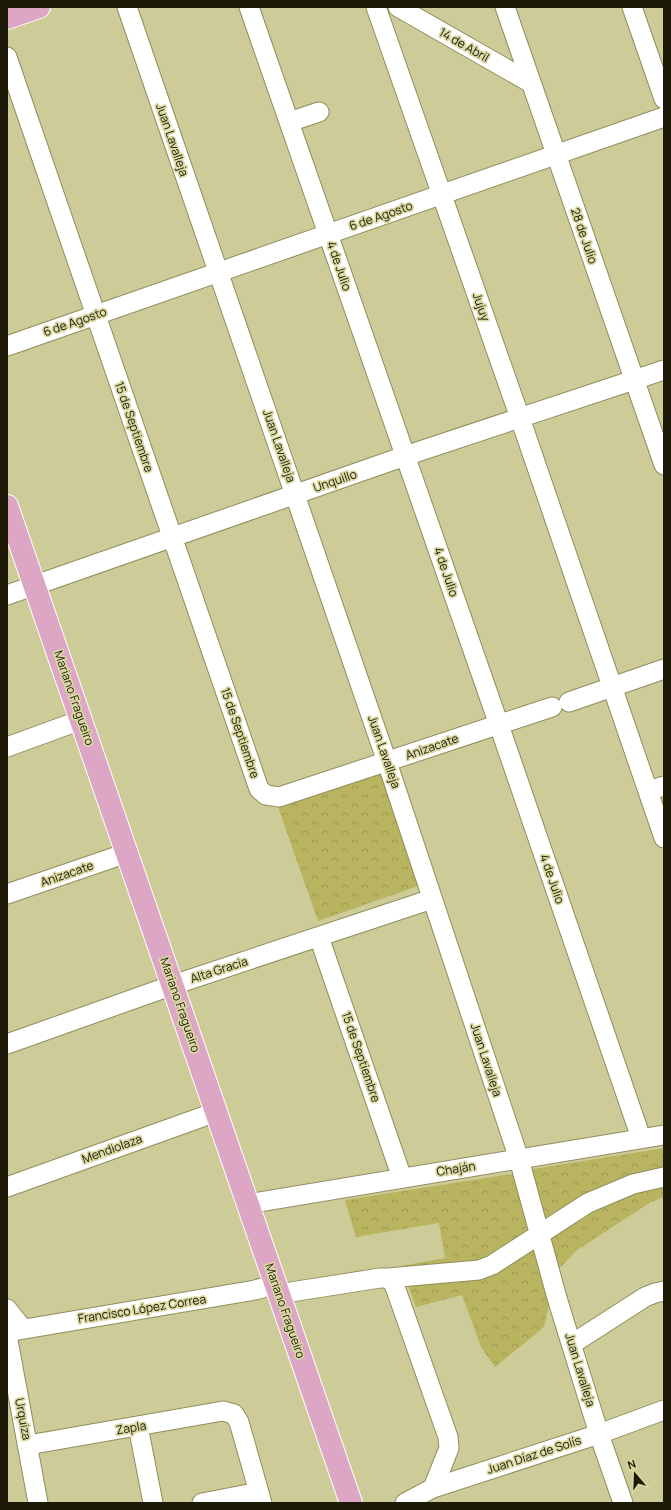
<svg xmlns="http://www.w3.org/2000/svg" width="671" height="1510" font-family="Manrope,sans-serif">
<defs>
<pattern id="park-crowns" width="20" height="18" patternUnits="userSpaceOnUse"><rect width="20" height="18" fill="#b9b460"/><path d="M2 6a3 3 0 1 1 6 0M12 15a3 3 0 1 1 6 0" fill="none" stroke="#9e9a52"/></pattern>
</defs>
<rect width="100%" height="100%" fill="#cdcb97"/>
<path fill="url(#park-crowns)" d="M384 770 424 884 318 921 278 807Z
M664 1148V1197L651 1202 577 1250 556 1272 527 1170Z
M512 1174 550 1299 544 1327 495 1367 481 1347 462 1295 416 1307 401 1266 445 1258 439 1223 356 1237 345 1200Z"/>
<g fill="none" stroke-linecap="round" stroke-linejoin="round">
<g stroke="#908e5c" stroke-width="21">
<path id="minor" d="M127 7 387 762 519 1159 557 1298 599 1434 623 1503
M249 7 499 725 641 1138
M376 7 520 418 664 838
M398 7 531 83
M505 7 664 465
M632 7 664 99
M7 57 259 789 266 795 279 797 552 707
M289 122 319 112
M7 346 664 117
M7 595 405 456 664 370
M569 702 664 669
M7 747 81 720
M648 791 664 786
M7 894 127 853
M319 937 402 1178
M7 1044 173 985 432 899
M7 1187 216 1112
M247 1204 664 1135
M388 1278 479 1270 492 1265 588 1203 633 1184 664 1177
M291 1292 380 1278H388L394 1284 448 1437 449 1448 433 1488
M7 1309 23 1329
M7 1332 255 1290 276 1284
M7 1335 38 1503
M572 1344 645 1297 655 1293 664 1291
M138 1426 153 1503
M28 1445 223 1411 234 1414 239 1422 262 1503
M202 1503 259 1492
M405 1503 433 1488 599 1434 664 1410"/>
</g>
<g stroke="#fff" stroke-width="24">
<path id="major" d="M7 18 39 7
M7 506 351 1503"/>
</g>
<use href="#minor" stroke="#fff" stroke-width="19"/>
<use href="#major" stroke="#dda6c5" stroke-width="22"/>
</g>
<g text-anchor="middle" stroke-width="3.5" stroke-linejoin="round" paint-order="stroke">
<g font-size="12" fill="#1c1a06" stroke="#dad8a3">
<text transform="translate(464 45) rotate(30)" y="4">14 de Abril</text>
<text transform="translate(172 140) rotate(71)" y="4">Juan Lavalleja</text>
<text transform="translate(381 216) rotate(-19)" y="4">6 de Agosto</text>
<text transform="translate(584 236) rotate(71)" y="4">28 de Julio</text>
<text transform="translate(339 266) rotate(71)" y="4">4 de Julio</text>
<text transform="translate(481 307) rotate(71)" y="4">Jujuy</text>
<text transform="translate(75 322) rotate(-19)" y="4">6 de Agosto</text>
<text transform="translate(134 427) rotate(71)" y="4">15 de Septiembre</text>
<text transform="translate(279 446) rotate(71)" y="4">Juan Lavalleja</text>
<text transform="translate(335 481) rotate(-19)" y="4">Unquillo</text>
<text transform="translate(446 572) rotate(71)" y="4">4 de Julio</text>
<text transform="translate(74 698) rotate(71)" y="4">Mariano Fragueiro</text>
<text transform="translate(240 733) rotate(71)" y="4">15 de Septiembre</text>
<text transform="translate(432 747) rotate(-19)" y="4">Anizacate</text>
<text transform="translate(384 752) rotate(71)" y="4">Juan Lavalleja</text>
<text transform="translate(67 874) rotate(-19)" y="4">Anizacate</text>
<text transform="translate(552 879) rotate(71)" y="4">4 de Julio</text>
<text transform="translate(219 970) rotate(-18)" y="4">Alta Gracia</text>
<text transform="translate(180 1005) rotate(71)" y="4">Mariano Fragueiro</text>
<text transform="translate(361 1057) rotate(71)" y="4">15 de Septiembre</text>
<text transform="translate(486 1060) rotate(72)" y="4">Juan Lavalleja</text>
<text transform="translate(112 1149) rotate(-20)" y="4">Mendiolaza</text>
<text transform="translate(456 1169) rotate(-9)" y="4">Chaján</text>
<text transform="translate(142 1309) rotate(-9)" y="4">Francisco López Correa</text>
<text transform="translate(285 1311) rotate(71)" y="4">Mariano Fragueiro</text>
<text transform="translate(580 1370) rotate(73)" y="4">Juan Lavalleja</text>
<text transform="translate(23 1419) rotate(79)" y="4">Urquiza</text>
<text transform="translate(131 1428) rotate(-10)" y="4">Zapla</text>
<text transform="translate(534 1455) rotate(-18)" y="4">Juan Díaz de Solís</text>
</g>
</g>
<rect width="671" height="1510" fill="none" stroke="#1c1a06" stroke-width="16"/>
<g transform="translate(635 1474) rotate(341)" stroke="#dad8a3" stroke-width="3" paint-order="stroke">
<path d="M0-3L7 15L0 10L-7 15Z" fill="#1c1a06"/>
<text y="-6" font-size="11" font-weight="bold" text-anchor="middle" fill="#1c1a06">N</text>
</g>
</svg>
